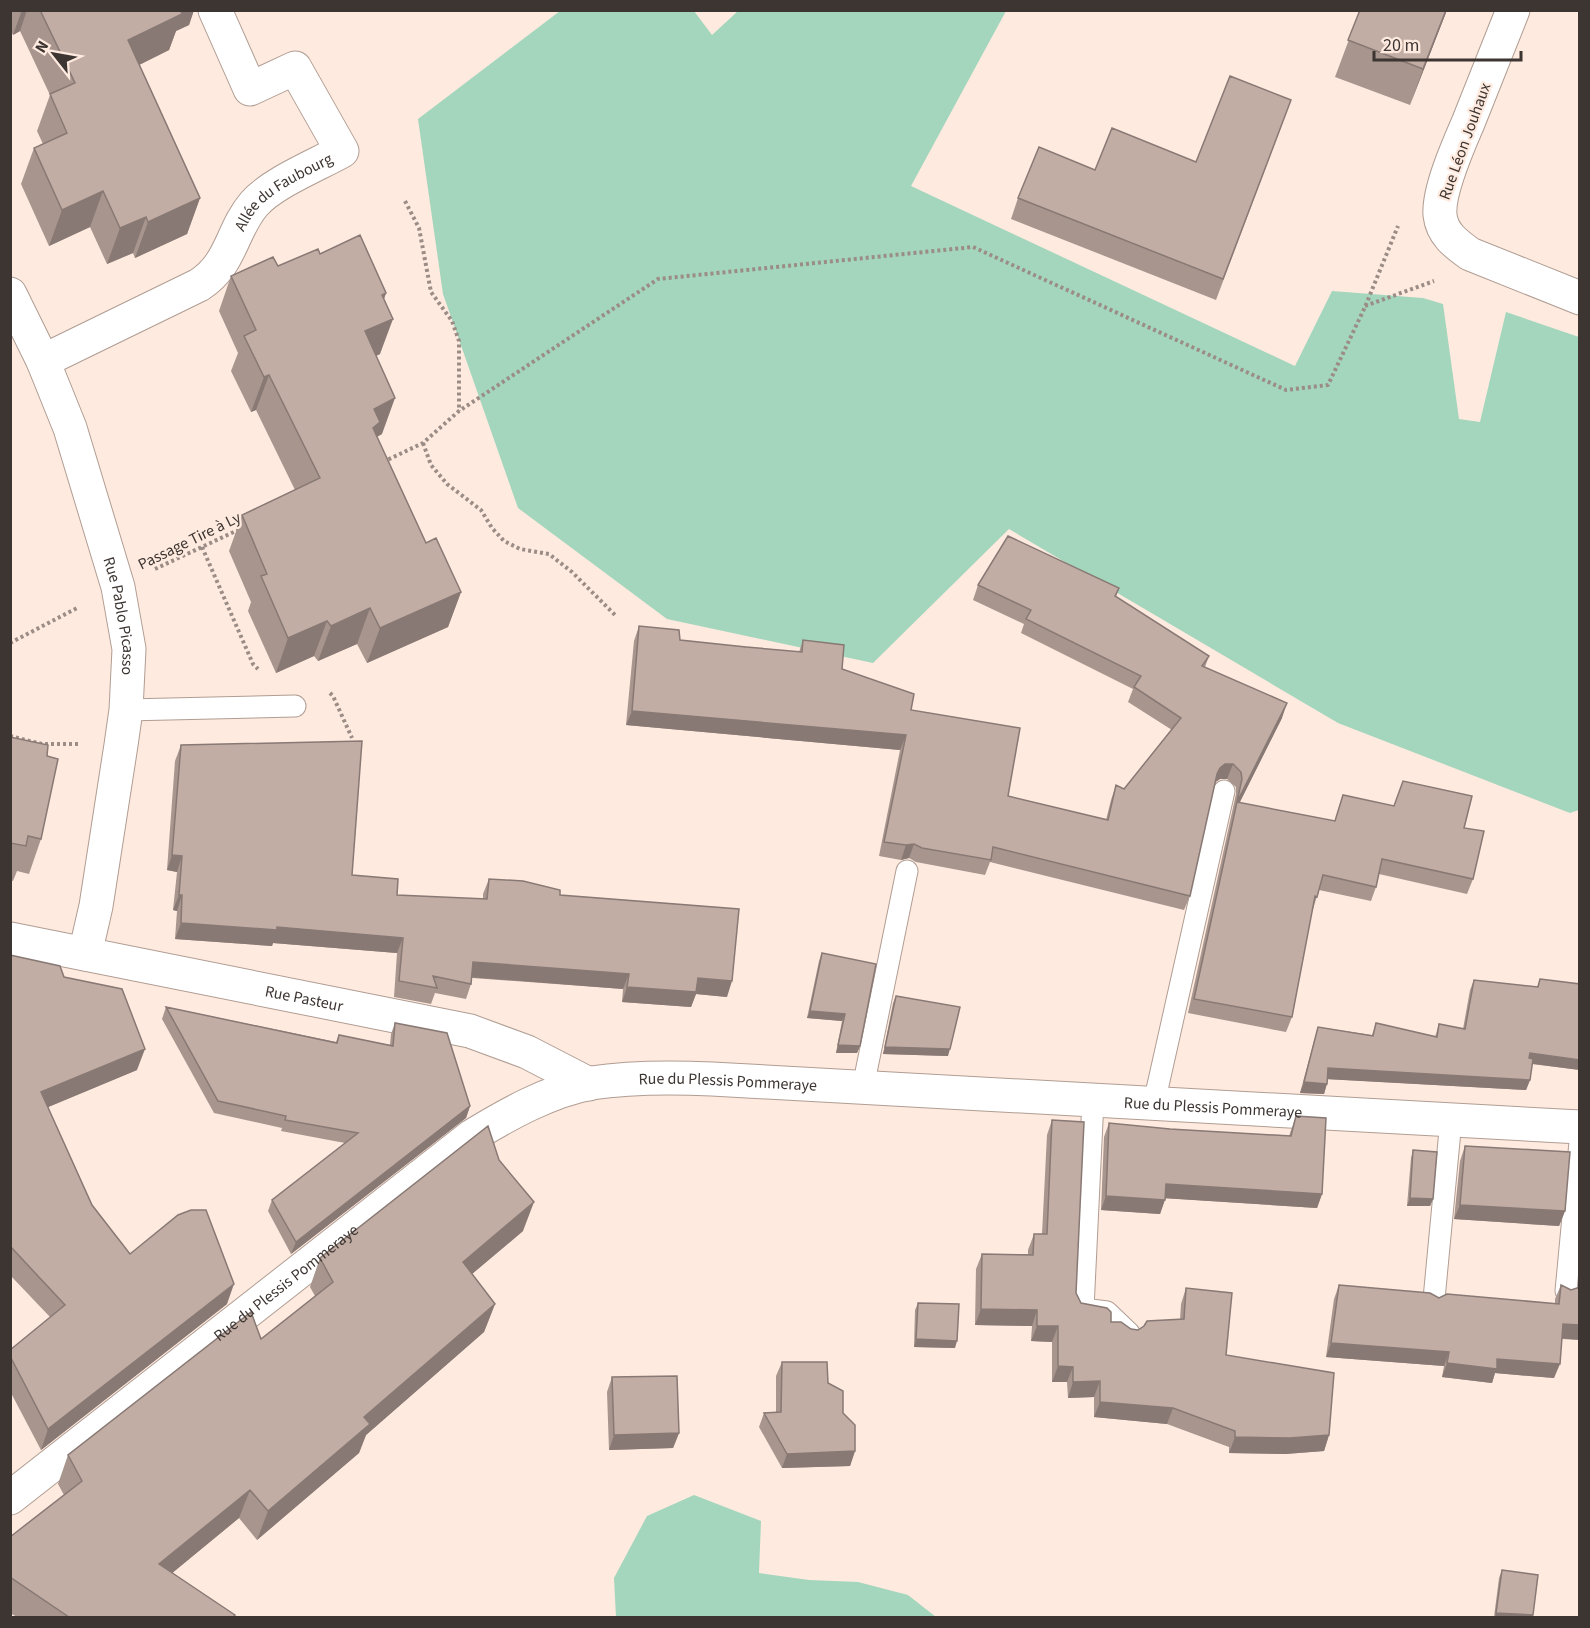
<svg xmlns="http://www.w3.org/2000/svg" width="1590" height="1628" font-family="'Source Sans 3',sans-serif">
<rect width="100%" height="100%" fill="#feeadf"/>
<path fill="#a3d6bd" d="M560 11H694L712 35 738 11H1006L911 186 1295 366 1332 291 1423 298 1443 304 1459 419 1480 422 1506 312 1579 337V810L1570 813 1338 723 1009 529 873 663 667 619 518 508 443 294 418 119Z
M694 1495 761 1521 759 1573 809 1580 858 1582 908 1595 936 1617H616L614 1578 647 1516Z"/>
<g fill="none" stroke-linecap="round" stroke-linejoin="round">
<g stroke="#b09d93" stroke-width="23">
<path id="service" d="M126 710 295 706
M863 1087 907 871
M1093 1100 1083 1309 1107 1312 1129 1333
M1154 1103 1224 791
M1566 1291 1580 1142
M1434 1299 1451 1120"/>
</g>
<g stroke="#b09d93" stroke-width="35">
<g id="minor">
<path d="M1513 10C1498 48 1483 85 1468 123 1458 146 1438 191 1440 215 1442 234 1456 244 1470 254L1580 298"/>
<path id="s1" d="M10 294 43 361 70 428 118 587 129 649 126 710 121 745 96 906 85 954"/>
<path id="s2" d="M43 361 199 285C232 264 231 231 254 204 272 183 317 165 342 151L295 68 250 89 215 10"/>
<path id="s3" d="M10 939 470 1031 527 1052 589 1084"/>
<path id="s4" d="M10 1498 472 1136C508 1114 549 1091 591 1083 631 1077 671 1077 712 1079L1580 1127"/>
</g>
</g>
<path stroke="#9b8d86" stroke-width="4" stroke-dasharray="3 3" stroke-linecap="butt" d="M405 201 419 228 431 292 452 321 459 341V411
M1365 306 1434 281
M423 443 431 465 447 484 481 510 492 528 504 541 520 549 549 554 572 572 617 617
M383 462 423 443 459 411 658 279 973 247 1286 390 1328 385 1365 307 1398 226
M202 547 253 664 258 669
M155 569 238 530
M10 643 79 607
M330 693 333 696 352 738
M10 736 42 744H78"/>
<use href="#service" stroke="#fff" stroke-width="21"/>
<use href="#minor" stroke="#fff" stroke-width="33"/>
</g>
<path fill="#a7958e" d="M10 10H194L189 25 176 31 169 50 139 65 200 198 187 234 135 258 133 253 107 264 90 227 49 246 21 184 34 148 43 144 37 131 50 95 20 31 13 35 10 29Z
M1360 10H1447L1410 105 1335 77Z
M1291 100 1216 300 1011 219 1018 198 1095 170 1196 162Z
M320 254 386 293 384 299 380 354 376 356 382 434 377 437 426 543 461 592 448 627 367 663 357 644 318 661 314 656 276 673 248 611 251 602 229 551 242 515 295 490 256 410 251 412 231 371 238 353 219 311 231 276 278 266Z
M978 585 1119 588 1116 597 1209 656 1205 667 1282 718 1239 803 1335 821 1343 795 1464 828 1473 879 1467 894 1379 874 1376 887 1371 901 1319 890 1312 912 1292 1017 1286 1032 1188 1013 1236 794V787L1227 779H1220L1215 782 1190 896 1184 910 990 862 985 875 916 862 909 858 901 860 879 856 900 750 626 725 634 641 639 626 680 640 746 647 799 652 803 640 842 669 911 710 1008 796 1106 820 1111 800 1116 785 1124 789 1172 730 1128 702 1133 689 1021 633 1024 624 973 600Z
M10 737 47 756 41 839 29 874 17 871 13 881 10 880Z
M181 745 352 875 397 895 483 899V894L489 879 560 895 727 997 696 994 691 1007 622 1002 623 989 472 978 471 984 466 999 435 993 431 1004 394 997 397 953 273 943 272 946 175 939 177 911 173 910 177 872 167 870 175 761Z
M822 953 860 1046 857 1053H836L842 1021 807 1018 819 961Z
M10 955 64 977 137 1070 48 1107 92 1205 130 1254 227 1304 41 1450 10 1391V1350L50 1317 10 1275Z
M1540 979 1580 1070 1532 1064 1530 1080 1526 1090 1328 1079 1324 1094 1300 1093 1315 1037 1318 1027 1372 1035 1376 1023 1435 1037 1439 1024 1463 1029 1470 990 1474 980 1537 987Z
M896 996 948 1056 883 1054 893 1003Z
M166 1007 336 1042 339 1035 390 1045 391 1034 395 1023 470 1106 466 1118 291 1254 268 1211 272 1200 345 1143 281 1131 282 1128 214 1113 162 1019Z
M1296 1116 1322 1194 1317 1208 1165 1198 1160 1214 1101 1210 1104 1137 1109 1123 1170 1129 1289 1136Z
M1052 1120 1076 1293 1081 1303 1111 1322 1131 1329 1138 1330 1180 1320 1181 1304 1186 1288 1226 1355 1329 1435 1324 1451 1285 1454 1229 1453V1447L1167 1424 1094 1417V1397L1068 1398 1067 1382H1052V1342L1031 1341 1032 1326 975 1325 976 1269 982 1254H1028V1250L1034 1234H1042L1047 1135Z
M1465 1146 1565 1211 1559 1226 1454 1219 1460 1161Z
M1413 1150 1433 1199 1430 1206H1407L1411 1158Z
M523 1231 472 1274 495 1304 484 1332 366 1435 359 1453 257 1540 239 1518 172 1573 234 1617H17L10 1613V1537L64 1495 58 1484 68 1455 261 1339 315 1296 310 1287 320 1258Z
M1339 1285 1439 1298 1555 1304V1299L1561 1285 1571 1290 1580 1287V1340L1562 1339 1554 1378 1495 1373 1492 1383 1442 1377 1444 1366 1326 1357 1334 1299Z
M918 1303 955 1348 914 1347 915 1310Z
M782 1362 828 1383 843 1413 855 1451 850 1466 782 1468 759 1427 764 1413H776V1376Z
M612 1377 679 1433 673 1448 609 1450 607 1392Z
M1502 1570 1533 1615 1532 1617H1494L1499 1578Z"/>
<path fill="#887974" d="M22 10H27L20 31 13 35Z
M172 10H194L189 25 176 31 169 50 115 77 128 40Z
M1446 10H1447L1410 105 1423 69Z
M103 191 90 227 49 246 62 210Z
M200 198 187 234 135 258 148 222Z
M146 217 133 253 107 264 120 228Z
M386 293 374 327 393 319 380 354 352 367 365 331 382 295Z
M269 375 256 410 251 412 264 377Z
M395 398 382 434 368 441 374 409Z
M461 592 448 627 367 663 380 628Z
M370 608 357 644 318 661 331 626Z
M327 621 314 656 276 673 288 638Z
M1287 703 1282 718 1235 812 1237 802Z
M632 711 906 735 900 750 626 725Z
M1225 764H1233L1227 779H1220L1214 783 1220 768Z
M914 844 909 858 901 860 906 845Z
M172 855 182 856 177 872 167 870Z
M179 895H182L177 911 173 910Z
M181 923 277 927 403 938 397 953 273 943 272 946 175 939Z
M473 962 629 974 623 989 468 977Z
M698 978 732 981 727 997 696 994 691 1007 622 1002 627 987Z
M810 1011 845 1014 842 1021 807 1018Z
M838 1045 860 1046 857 1053H836Z
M885 1047 950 1049 948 1056 883 1054Z
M145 1049 137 1070 34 1113 41 1092Z
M1530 1053 1580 1060V1070L1526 1063Z
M1328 1068 1530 1080 1526 1090 1324 1079Z
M1304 1082 1327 1084 1324 1094 1300 1093Z
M470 1106 466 1118 291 1254 296 1242Z
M1166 1184 1322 1194 1317 1208 1161 1198Z
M1106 1196 1165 1200 1160 1214 1101 1210Z
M1410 1198 1433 1199 1430 1206H1407Z
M534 1202 523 1231 453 1290 463 1262Z
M1460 1205 1565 1211 1559 1226 1454 1219Z
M234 1284 227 1304 41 1450 48 1429Z
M495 1304 484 1332 366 1435 359 1453 257 1540 268 1511 364 1417Z
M981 1309 1037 1310 1032 1326 975 1325Z
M1563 1324 1580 1325V1340L1558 1338Z
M1037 1326H1058L1052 1342 1031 1341Z
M916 1339 957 1341 955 1348 914 1347Z
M1331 1343 1449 1352 1444 1366 1326 1357Z
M1497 1359 1560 1364 1554 1378 1495 1373 1492 1383 1442 1377 1447 1363Z
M1058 1366 1073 1367 1067 1382H1052Z
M1100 1381 1094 1397 1068 1398 1073 1382Z
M1100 1402 1173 1408 1167 1424 1094 1417Z
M679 1433 673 1448 609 1450 614 1435Z
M1329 1435 1324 1451 1285 1454 1229 1453 1235 1437Z
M855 1451 850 1466 782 1468 787 1454Z
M250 1490 239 1518 148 1593 159 1564Z
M1496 1613 1533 1615 1532 1617H1495Z"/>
<path fill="#c2ada5" stroke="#887974" stroke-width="1.5" d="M40 10H180L182 14 128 40 200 198 148 222 146 217 120 228 103 191 62 210 34 148 67 133 50 94 75 83Z
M1360 10H1446L1423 69 1348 40Z
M1230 76 1291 100 1223 279 1018 198 1039 147 1095 170 1112 128 1196 162Z
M360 235 386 293 382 295 393 319 365 331 395 398 374 409 380 422 373 428 426 543 436 538 461 592 380 628 370 608 331 626 327 621 288 638 261 576 267 574 242 515 320 478 269 375 264 377 244 336 256 330 231 276 273 257 278 266 318 249 320 254Z
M1008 536 1119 588 1115 596 1209 656 1202 666 1287 703 1237 802 1335 821 1343 795 1394 806 1403 781 1472 796 1464 828 1484 831 1473 879 1382 859 1376 887 1323 875 1317 897 1315 896 1292 1017 1194 999 1242 779 1241 772 1233 764H1225L1220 768 1217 774 1190 896 993 847 991 860 922 848 914 844 906 845 884 842 906 735 632 711 639 626 679 630 680 640 746 647 802 652 803 640 844 645 842 669 914 694 911 710 1020 728 1008 796 1108 820 1116 785 1124 789 1181 718 1134 687 1141 676 1026 619 1031 610 978 585Z
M10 737 48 745 47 756 58 759 41 839 28 836 26 846 10 843Z
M362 741 352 875 398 879 397 895 487 899 489 879 523 881 560 890V895L739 909 732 981 698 978 696 992 627 987 629 974 473 962 471 984 433 976 437 988 399 981 403 938 277 927V930L181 923 182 895H179L182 856 172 855 181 745Z
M822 953 876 964 860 1046 838 1045 845 1014 810 1011Z
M10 955 60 966 64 977 122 989 145 1049 41 1092 92 1205 130 1254 178 1215 191 1210H206L234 1284 48 1429 10 1356V1350L65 1305 10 1246Z
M1540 979 1580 984V1060L1530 1053 1529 1058 1533 1059 1530 1080 1328 1068 1327 1084 1304 1082 1318 1027 1373 1036 1376 1023 1437 1037 1439 1024 1465 1029 1474 980 1538 987Z
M896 996 960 1007 950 1049 885 1047Z
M166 1007 337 1043 339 1035 393 1046 395 1023 447 1033 470 1106 296 1242 272 1200 358 1133 285 1120 286 1116 218 1101Z
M1296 1116 1326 1118 1322 1194 1166 1184 1165 1200 1106 1196 1109 1123 1170 1129 1291 1136Z
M1052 1120 1084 1122 1076 1293 1081 1303 1107 1308 1111 1312V1322H1121L1131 1329 1138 1330 1144 1326 1147 1321 1184 1319 1186 1288 1232 1293 1226 1355 1334 1373 1329 1435 1290 1438 1235 1437V1431L1173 1408 1100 1402V1381L1073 1382V1367L1058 1366V1326H1037V1310L981 1309 982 1254 1033 1255 1034 1234H1047Z
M488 1126 499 1160 534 1202 463 1262 495 1304 364 1417 370 1424 268 1511 250 1490 159 1564 235 1615 233 1617H69L10 1577V1537L82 1481 68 1455 251 1312 261 1339 333 1282 320 1258Z
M1465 1146 1570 1152 1565 1211 1460 1205Z
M1413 1150 1437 1152 1433 1199 1410 1198Z
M1339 1285 1430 1293 1439 1298 1447 1294 1559 1304 1561 1285 1571 1290 1580 1287V1325L1563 1324 1560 1364 1497 1359V1369L1447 1363 1449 1352 1331 1343Z
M918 1303 959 1304 957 1341 916 1339Z
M782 1362H827L828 1383 843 1391V1413L855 1425V1451L787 1454 764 1413 781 1412Z
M677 1376 679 1433 614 1435 612 1377Z
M1502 1570 1538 1575 1533 1615 1496 1613Z"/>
<g text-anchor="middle" stroke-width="4.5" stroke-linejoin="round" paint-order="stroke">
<g font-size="16" fill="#3d3531" stroke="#feeadf">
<text transform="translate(1464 141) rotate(-70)" y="6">Rue Léon Jouhaux</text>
<text dy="6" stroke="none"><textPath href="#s2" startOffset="303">Allée du Faubourg</textPath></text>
<text transform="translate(189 540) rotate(-26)" y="6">Passage Tire à Ly</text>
<text dy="6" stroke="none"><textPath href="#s1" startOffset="342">Rue Pablo Picasso</textPath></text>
<text dy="6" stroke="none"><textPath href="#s3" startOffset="300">Rue Pasteur</textPath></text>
<text dy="6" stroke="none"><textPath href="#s4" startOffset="855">Rue du Plessis Pommeraye</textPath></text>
<text dy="6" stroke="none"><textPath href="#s4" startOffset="1341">Rue du Plessis Pommeraye</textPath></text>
<text dy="6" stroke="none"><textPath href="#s4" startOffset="350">Rue du Plessis Pommeraye</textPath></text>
</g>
</g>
<rect width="1590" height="1628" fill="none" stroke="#3d3531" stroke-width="24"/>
<g transform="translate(54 54) rotate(301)" stroke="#feeadf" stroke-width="4.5" paint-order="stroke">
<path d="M0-4.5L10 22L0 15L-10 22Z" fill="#3d3531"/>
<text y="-9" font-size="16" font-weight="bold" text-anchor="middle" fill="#3d3531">N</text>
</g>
<path d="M1374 51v9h147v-9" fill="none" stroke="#3d3531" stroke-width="3"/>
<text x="1383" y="51" font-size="18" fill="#3d3531" stroke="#feeadf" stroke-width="4.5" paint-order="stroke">20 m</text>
</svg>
